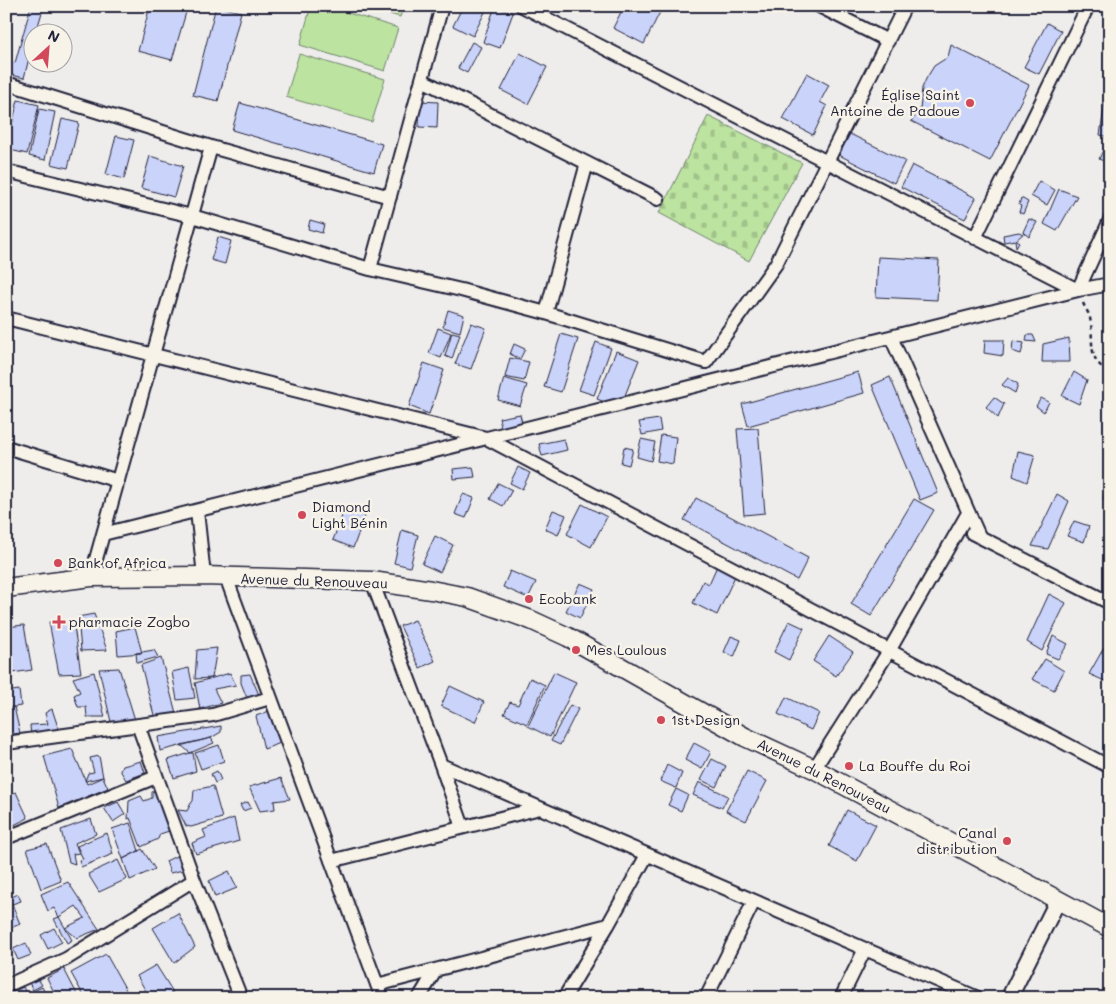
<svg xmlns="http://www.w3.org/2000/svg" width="1116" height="1004" font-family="Mali,sans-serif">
<defs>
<pattern id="cemetery-stones" width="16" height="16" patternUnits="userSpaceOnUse" patternTransform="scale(1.25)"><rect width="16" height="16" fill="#bce39f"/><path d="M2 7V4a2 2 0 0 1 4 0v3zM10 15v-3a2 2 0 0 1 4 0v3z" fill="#a1c28a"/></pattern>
</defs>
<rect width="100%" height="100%" fill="#eeedec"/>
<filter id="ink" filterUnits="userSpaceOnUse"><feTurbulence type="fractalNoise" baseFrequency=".02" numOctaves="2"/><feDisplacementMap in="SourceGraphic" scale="10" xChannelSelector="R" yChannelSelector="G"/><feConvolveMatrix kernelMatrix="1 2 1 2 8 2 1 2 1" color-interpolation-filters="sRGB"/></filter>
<g filter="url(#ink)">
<path fill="url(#cemetery-stones)" stroke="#6f826d" d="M708 116 802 163 749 261 659 213Z"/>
<path fill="#bce39f" stroke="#6f826d" d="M311 6H325L398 28 385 71 300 45Z
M362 6H404L400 17Z
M299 54 385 79 372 122 286 97Z"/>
<path fill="#cad3fa" stroke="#22223b" d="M31 6H44L36 32H32V46L24 78 8 74 11 62 15 63Z
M150 6H177L187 9 172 60 138 51Z
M216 6 241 12 218 101 193 95Z
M463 6H472L485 12 473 36 453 26Z
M495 6 513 13 500 48 483 42Z
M624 6H663L644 44 613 28Z
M1047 23 1061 31 1039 74 1024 67Z
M472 42 481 47 467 73 458 68Z
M951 45 1029 85 990 161 911 121 920 111 922 88 926 79 934 66 948 57Z
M520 53 547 67 528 104 501 90Z
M807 73 829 85 820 102 827 106 813 135 783 119Z
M18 100 39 105 27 154 6 149Z
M6 101 14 103 6 142Z
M420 101 438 102 437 128 419 127Z
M1105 102 1110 103V137L1100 135Z
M240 103 382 144 374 172 232 130Z
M39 109 55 112 45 160 29 156Z
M62 119 79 123 68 168 51 164Z
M850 134 905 161 894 183 839 155Z
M116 136 134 140 124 179 106 174Z
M1105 147 1110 150V164L1099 159Z
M150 156 183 166 174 197 141 188Z
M912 165 976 198 965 219 901 187Z
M1039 181 1055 190 1047 205 1031 196Z
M1059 189 1077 196 1057 231 1044 224Z
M1021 198 1028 202 1023 214 1019 212 1021 206 1019 205Z
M1029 219 1037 222 1029 237 1023 232Z
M310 220 324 224 322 233 308 229Z
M1019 232 1023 234 1016 240 1019 242 1016 247 1015 240 1004 242 1003 235Z
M218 237 231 241 225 264 211 260Z
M878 257 939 260 937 300 876 297Z
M448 310 464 315 460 332 443 327Z
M471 323 486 328 471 369 455 364Z
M438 328 451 333 441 358 429 353Z
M452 332 460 334 452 359 445 356Z
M561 334 578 339 561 392 544 387Z
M1027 335H1033L1036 342 1026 341Z
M1069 338 1070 362H1042L1043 344Z
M985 340H1004L1003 356 984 353Z
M1013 341 1024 343 1021 354 1012 351Z
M596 342 611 348 594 395 579 390Z
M514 344 525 349 520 359 510 354Z
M616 351 639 360 620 408 597 399Z
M510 358 529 362 524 381 505 377Z
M424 363 444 370 429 414 409 406Z
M858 372 864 393 748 426 742 404Z
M1074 372 1087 380 1079 404 1062 396Z
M890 377 938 493 920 500 872 385Z
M504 378 527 385 520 406 498 400Z
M1008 378 1018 384 1015 393 1002 385Z
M994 397 1004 404 998 418 986 407Z
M1041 398 1049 402 1044 412 1036 406Z
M520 414 522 423 501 427 499 418Z
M659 419 661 431 642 435 639 422Z
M758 428 765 513 744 515 737 429Z
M661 435 676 437 673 464 657 461Z
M564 439 567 450 542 456 539 444Z
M641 439 655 442 651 461 637 457Z
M624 447 633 449 629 465 621 463Z
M1018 451 1035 455 1027 482 1013 476Z
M473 467 475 477 454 479 453 469Z
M518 467 530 473 522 489 510 483Z
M498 483 512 490 503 506 490 499Z
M1107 484 1110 485V502L1103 499Z
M463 494 474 498 466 518 455 514Z
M1057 494 1069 501 1048 549 1032 546Z
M696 498 808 558 797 580 684 520Z
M914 499 934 510 871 616 851 604Z
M582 504 607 517 591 547 567 534Z
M345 508 365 516 353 548 333 540Z
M553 510 566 515 558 535 545 529Z
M1074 521 1089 526 1084 542 1067 536Z
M402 530 418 535 410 567 394 563Z
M435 536 453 545 440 572 422 564Z
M717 566 736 574 717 615 693 603 703 581 709 584Z
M510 571 536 582 528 598 503 587Z
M580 583 594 589 580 618 566 611Z
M1049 594 1066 603 1042 651 1027 642Z
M94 614 107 650 81 651 78 617Z
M73 620 81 673 59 674 49 622Z
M415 620 435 661 420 668 400 626Z
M789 621 804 628 789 660 774 652Z
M24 625 32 670 6 674V627Z
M135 627 142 653 118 655 116 631Z
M731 636 741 640 734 657 724 652Z
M829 636 853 652 836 676 813 661Z
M1053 636 1068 644 1058 659 1046 654Z
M1106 644 1110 646V676L1107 682 1089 674Z
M217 648 212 678 195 679 197 650Z
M154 650 158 657 137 663 136 653Z
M161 658 176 713 155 719 141 665Z
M1045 659 1064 671 1054 690 1032 679Z
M119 668 135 720 111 722 99 669Z
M189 668 195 698 177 700 172 672Z
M94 672 105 717H87L86 707H78L74 695 80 692 73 678Z
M554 672 576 682 550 737 528 726Z
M230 673 236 685 214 689 221 703 200 709 195 683Z
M250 674 260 697 247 698 241 683V675Z
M530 678 545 685 527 724 504 714 510 702 518 705Z
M450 686 484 702 475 722 441 706Z
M19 690 21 706 7 708 6 692Z
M786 697 819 713 811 730 778 714Z
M570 705 578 709 560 745 551 741Z
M14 707 20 733 6 735V708Z
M52 709 59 730 31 738 30 725 48 724 45 713Z
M269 711 286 741 264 749 256 716Z
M221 726V732L211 738 160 751 158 737Z
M211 738 214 743 190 753 181 745Z
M694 743 711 752 702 769 685 760Z
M219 745 224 761 201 769 195 753Z
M72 749 87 784 103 777 108 788 59 808 44 756Z
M190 753H193L196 771 174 778 168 760Z
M99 756 103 777 85 781 88 773 94 772 90 758Z
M712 759 726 766 716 787 701 780Z
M141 761 145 773 126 780 120 770 123 766Z
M667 765 682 773 676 788 660 781Z
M217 771 221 780 215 783 211 774Z
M747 771 767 781 746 821 726 811Z
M281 778 290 799 274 801 275 809 260 811 249 787Z
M699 782 728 796 722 808 693 795Z
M213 786 222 818 191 827 186 826 178 810 187 811 191 803 193 801 194 790Z
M161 789 172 830 160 834 158 839 141 847 130 818 128 819 129 801 141 796 144 801 152 798V792Z
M676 789 688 795 681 811 668 805Z
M16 792 28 818 6 829V795Z
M118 802 125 814 113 822 104 808Z
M248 802 251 808 243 811 240 805Z
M847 810 876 825 857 861 829 846Z
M234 818 239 841 196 854 192 843 206 837 203 830Z
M91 819 96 834 75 843 79 853 73 854 75 864 69 862 61 830Z
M130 823 139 851 123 859 112 829Z
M107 833 113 854 81 867 79 860 83 859 77 846Z
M47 844 61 881 41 889 27 849Z
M142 849 155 869 130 880 123 859Z
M178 855 183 870 170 873 166 861Z
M118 860 127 879 99 892 88 874Z
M229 871 237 888 215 897 209 881Z
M68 882 99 929 77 938 65 928 85 918 76 906 59 917 54 908 48 911 41 894Z
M18 894 21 901 12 904 20 924 6 930V901L8 900V899Z
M178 913 195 947 174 963 153 928Z
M59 917 72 940 67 943 54 919Z
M54 928 62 942 48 949 41 935Z
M26 943 31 955 18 960 13 949Z
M106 954 126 990 113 998H85L71 973Z
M156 965 173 992 162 998H150L137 976Z
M64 969 79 998H57L47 978Z
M36 976 42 985 33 990 28 981Z
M23 987 29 998H6V996Z
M42 987 48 998H32L30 993Z"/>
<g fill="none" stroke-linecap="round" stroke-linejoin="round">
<g stroke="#22223b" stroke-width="16">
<path id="minor" d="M522 6 1078 290
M819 6 888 41
M422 80 658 199
M6 83 211 147 390 197
M6 171 192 216 370 269 461 290 546 313 706 362 776 264 905 6
M975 238 1088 6
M370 269 442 6
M1078 290 1110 220
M546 313 587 163
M6 318 486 438 1110 767
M891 337 979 536
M6 447 118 481
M197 511 204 576
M972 533 1110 603
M103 534 1078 290 1110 284
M91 577 211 147
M226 577 382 998
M372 581 441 765 463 827
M138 725 194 880 241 998
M6 743 213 715 270 698
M441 765 978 998
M814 769 889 651 968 513
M6 838 156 777
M331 861 540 808
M377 985 608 925
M6 986 66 959 194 880
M419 998 436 970
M564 998 608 925 647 855
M706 998 754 901
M841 998 865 949"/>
</g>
<g stroke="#22223b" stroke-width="19">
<path id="tertiary" d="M1009 998 1058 900"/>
</g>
<g stroke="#22223b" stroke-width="21">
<path id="secondary" d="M6 588 91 577 204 576 372 581 431 590 467 597 531 620 568 637 745 737 814 769 1110 928"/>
</g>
<path stroke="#22223b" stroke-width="2.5" stroke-dasharray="4 4" stroke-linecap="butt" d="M1083 303C1085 308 1089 313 1090 318 1095 342 1085 358 1110 373"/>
<use href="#minor" stroke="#f7f3e8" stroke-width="12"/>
<use href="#tertiary" stroke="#f7f3e8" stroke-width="15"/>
<use href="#secondary" stroke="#f7f3e8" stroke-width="18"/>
</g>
</g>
<g fill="#d1495b" stroke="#f7f3e8" stroke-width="2">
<circle cx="970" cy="103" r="5"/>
<circle cx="302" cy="515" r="5"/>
<circle cx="58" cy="563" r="5"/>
<circle cx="529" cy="599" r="5"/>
<path d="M56.5 614.5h5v5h5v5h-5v5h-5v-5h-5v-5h5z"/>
<circle cx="576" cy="650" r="5"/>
<circle cx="661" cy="720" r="5"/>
<circle cx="849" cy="766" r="5"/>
<circle cx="1007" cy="841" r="5"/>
</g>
<g text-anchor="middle" stroke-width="5" stroke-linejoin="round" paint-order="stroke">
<g font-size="14" fill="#22223b" stroke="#f7f3e8" text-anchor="start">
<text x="960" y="100" text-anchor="end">Église Saint<tspan x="960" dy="16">Antoine de Padoue</tspan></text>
<text x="312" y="512">Diamond<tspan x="312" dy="16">Light Bénin</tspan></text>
<text x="68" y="568">Bank of Africa</text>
<text x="539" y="604">Ecobank</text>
<text x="69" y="627">pharmacie Zogbo</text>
<text x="586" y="655">Mes Loulous</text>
<text x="671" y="725">1st Design</text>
<text x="859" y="771">La Bouffe du Roi</text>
<text x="997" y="838" text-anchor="end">Canal<tspan x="997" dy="16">distribution</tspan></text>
</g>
<g font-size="14" fill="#22223b" stroke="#f7f3e8">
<text transform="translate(314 581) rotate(2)" y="5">Avenue du Renouveau</text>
<text transform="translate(824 776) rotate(27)" y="5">Avenue du Renouveau</text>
</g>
</g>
<rect width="1116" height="1004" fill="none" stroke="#f7f3e8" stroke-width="25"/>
<rect x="12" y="12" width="1091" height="979" fill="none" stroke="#22223b" stroke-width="2" filter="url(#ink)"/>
<g transform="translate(48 48) rotate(26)"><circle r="24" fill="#f7f3e8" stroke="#a29fa3"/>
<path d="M0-4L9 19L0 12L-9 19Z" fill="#d1495b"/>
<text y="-8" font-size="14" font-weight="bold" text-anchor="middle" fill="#22223b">N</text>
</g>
</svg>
